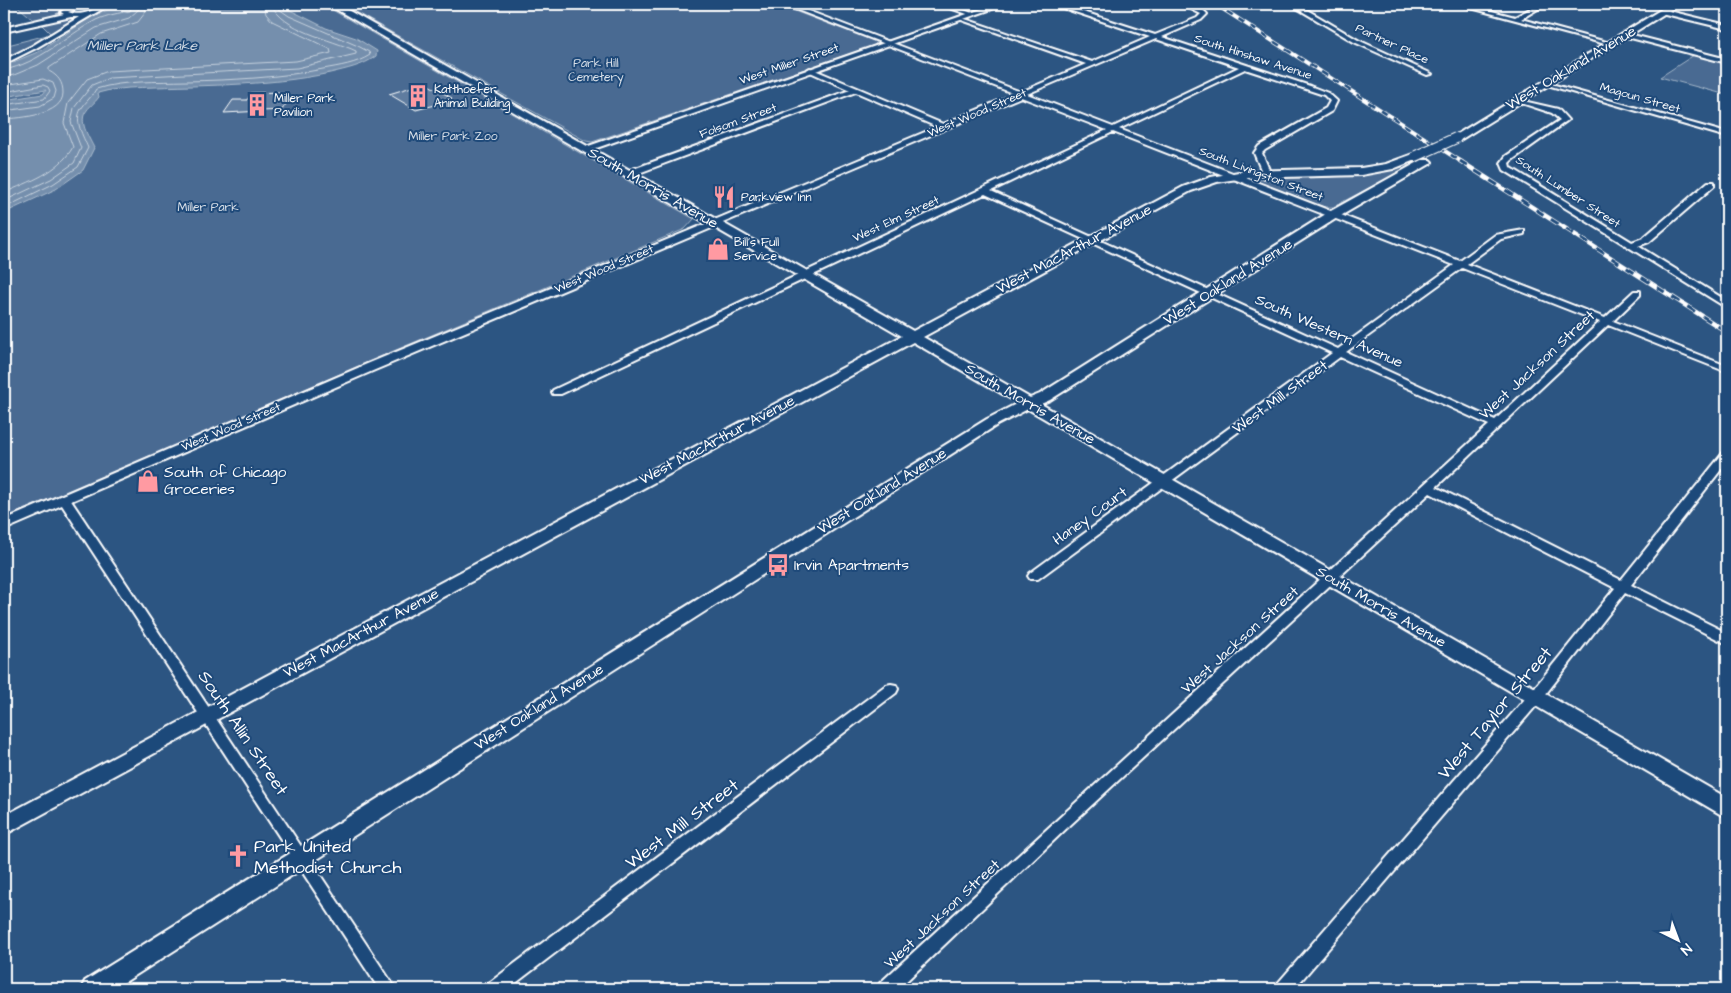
<svg xmlns="http://www.w3.org/2000/svg" width="1731" height="993" font-family="'Architects Daughter',sans-serif">
	<style>
		.green { fill: #486b92; stroke: #a4b5c8 }
		.water { fill: #748fad; stroke: #acbcce }
		.lines { fill: none; stroke-linecap: round; stroke-linejoin: round }
		.shore { stroke: #c7d2de; stroke-width: 1 }
		.building { fill: #5e7c9f; stroke: #fff }
		.minor-casing { stroke: #fff; stroke-width: 4 }
		.tertiary-casing { stroke: #fff; stroke-width: 4 }
		.secondary-casing { stroke: #fff; stroke-width: 4 }
		.minor { fill: #1f4a7a; fill-rule: evenodd }
		.tertiary { fill: #1f4a7a; fill-rule: evenodd }
		.secondary { fill: #1f4a7a; fill-rule: evenodd }
		.rail-far1-casing { stroke: #fff; stroke-width: 4 }
		.rail-casing { stroke: #fff; stroke-width: 4.5 }
		.rail-far1 { stroke: #1f4a7a; stroke-width: 2.5; stroke-dasharray: 7; stroke-linecap: butt }
		.rail { stroke: #1f4a7a; stroke-width: 3; stroke-dasharray: 9; stroke-linecap: butt }
		.secondary-bridge-casing { stroke: #fff; stroke-width: 12; stroke-linecap: butt }
		.secondary-bridge { stroke: #1f4a7a; stroke-width: 10 }
		.labels { text-anchor: middle; dominant-baseline: central; stroke-width: 4; stroke-linejoin: round; paint-order: stroke }
		.far-street-label { font-size: 12px; fill: #fff; stroke: #1f4a7a }
		.far-park-label { font-size: 12px; fill: #dae1e9; stroke: #1f4a7a }
		.far-poi-label { font-size: 12px; fill: #fff; stroke: #1f4a7a; text-anchor: start }
		.far-water-label { font-size: 14px; font-style: italic; fill: #d5dde6; stroke: #1f4a7a }
		.street-label { font-size: 15px; fill: #fff; stroke: #1f4a7a }
		.poi-label { font-size: 15px; fill: #fff; stroke: #1f4a7a; text-anchor: start }
		.near-street-label { font-size: 18px; fill: #fff; stroke: #1f4a7a }
		.near-poi-label { font-size: 18px; fill: #fff; stroke: #1f4a7a; text-anchor: start }
	</style>
	<rect width="100%" height="100%" fill="#2c5582"/>
	<filter id="ink" filterUnits="userSpaceOnUse"><feTurbulence type="fractalNoise" baseFrequency=".02" numOctaves="2"/><feDisplacementMap in="SourceGraphic" scale="10" xChannelSelector="R" yChannelSelector="G"/><feConvolveMatrix kernelMatrix="1 2 1 2 8 2 1 2 1" color-interpolation-filters="sRGB"/></filter>
	<g filter="url(#ink)">
		<!-- green -->
		<g class="green">
			<path d="M15,4H77L66,6L55,15L35,21Z"/>
			<path d="M119,4H322L694,219L685,229L384,355L4,518V64L9,61L4,56V46L51,34L40,23L64,18L90,16Z"/>
			<path d="M341,4H776L876,42L875,45L592,142L586,141Z"/>
			<path d="M1694,55L1727,63V95L1660,77Z"/>
			<path d="M1409,165L1410,166L1333,207H1324L1261,183L1256,179L1257,178C1307,176 1361,181 1409,165Z"/>
		</g>
		<!-- water -->
		<path class="water" d="M139,4H278L326,28L356,38L377,51L376,56C363,66 346,69 330,73C265,87 195,85 129,88L110,90L98,93L99,97C95,103 88,107 85,113C79,123 90,139 94,148L83,170L56,189L4,213V100L43,94L46,90L4,97V66L40,51L91,17L108,10Z"/>
		<g class="lines">
			<!-- shore -->
			<g class="shore">
				<path d="M4,70C40,63 64,37 96,20C107,15 119,13 130,11L133,4"/>
				<path d="M4,77L14,75L38,65L96,28L129,18L138,10L140,4"/>
				<path d="M4,85L43,79L53,83L56,91L54,98L40,106L4,111"/>
				<path d="M4,92L43,85L48,87L50,91L44,99L4,105"/>
				<path d="M4,119C21,118 63,115 63,93C63,82 58,76 49,71V68L101,34L138,22L145,13L147,4"/>
				<path d="M4,193C30,181 58,173 73,147L64,123L68,103L87,79L108,71L296,61L331,53L330,49L272,21L266,14L264,4"/>
				<path d="M4,201L51,179L74,163L81,148L71,122L74,108L92,85L109,78L297,68L356,54V51C331,39 283,31 271,4"/>
				<path d="M4,208L53,184L78,167L88,148C83,136 74,121 81,109C86,101 92,97 96,89C125,80 157,82 187,81C232,80 278,78 323,69C339,66 356,64 370,55L369,52L358,46L289,16L279,9L277,4"/>
			</g>
		</g>
		<!-- building -->
		<g class="building">
			<path d="M425,83L452,98L443,103L416,110L389,94Z"/>
			<path d="M279,92L275,98H290L282,110L224,113L233,100H247L251,93Z"/>
		</g>
		<g class="lines">
			<defs>
				<g id="minor">
					<path d="M78,4H88L68,12C79,16 89,13 98,7L94,4H102L104,8L36,48L4,64V60L32,46L79,17H71L4,32V28L64,14L61,12L62,11L70,6Z"/>
					<path d="M782,4H790L1021,92L1086,64L959,19V17L1092,62L1150,37L1051,4H1059L1155,35L1197,18L1201,14L1181,4C1191,3 1200,6 1207,14L1201,20L1162,37L1310,86L1328,93L1337,101L1332,111L1265,150L1262,153L1270,172L1266,174L1262,172L1254,153L1259,146L1326,108L1330,101L1324,95L1245,69L1119,129L1460,261L1495,235L1524,230V234L1501,239L1467,264L1605,318L1634,291H1640V295L1613,321L1727,366V372L1608,325L1436,487L1621,580L1723,453L1727,452V462L1631,585L1727,633V644L1625,593L1541,700L1294,989H1276L1278,983L1531,692L1615,588L1430,493L1068,827L898,989H878L880,983L1058,819L1489,425L1340,357L1038,579H1030L1028,576L1030,573L1332,353L985,194L561,394H553L552,392L553,390L1107,130L1021,97L718,225H712V221L937,127L856,92L631,176H625V172L850,90L808,71L807,70L810,68L943,124L1015,94ZM1156,39L1239,67L1113,127L1027,94ZM1113,132L1454,265L1338,349L991,191ZM1462,268L1600,322L1495,420L1346,352Z"/>
					<path d="M939,4H947L975,14L970,15Z"/>
					<path d="M1290,4H1297L1358,40L1432,74L1427,75L1354,42Z"/>
					<path d="M1456,4H1465L1515,17L1539,4H1546L1521,19L1614,44L1609,45Z"/>
					<path d="M1625,33L1727,59V63L1623,36L1622,35Z"/>
					<path d="M1544,82L1727,133V137L1544,84Z"/>
					<path d="M1515,99L1558,109L1568,120L1512,160L1509,163L1510,167L1632,242L1643,238L1708,182H1714V186L1649,242L1638,246L1727,301V308L1504,170L1501,163L1506,156L1560,120L1552,113L1515,101Z"/>
					<path d="M64,495L68,496L396,989H379L60,502L58,499Z"/>
					<path d="M891,684L896,685L898,689L896,693L508,989H487L489,983L886,685Z"/>
				</g>
				<g id="tertiary">
					<path d="M996,4H1006L588,151H582L580,149Z"/>
					<path d="M1661,9L1727,25V29L1661,13Z"/>
					<path d="M715,220L719,221V225L375,370L4,530V520L367,364Z"/>
				</g>
				<g id="secondary">
					<path d="M327,4H337L913,331L1183,187L1211,177L1244,171L1361,168L1386,164L1416,153L1420,154L1421,156L1420,158L1393,169L1361,175L1244,178L1217,182L1191,191L923,337L1030,398L1040,394L1329,212L1422,160H1430L1432,162L1430,164L1337,218L1050,400L1041,404L1727,798V817L1720,814L1028,409L997,425L114,989H81L85,981L987,419L1018,403L913,342L4,835V816L902,336Z"/>
					<path d="M1670,4H1680L1460,140L1456,141L1451,138Z"/>
				</g>
			</defs>
			<!-- minor casing -->
			<use href="#minor" class="minor-casing"/>
			<!-- tertiary casing -->
			<use href="#tertiary" class="tertiary-casing"/>
			<!-- secondary casing -->
			<use href="#secondary" class="secondary-casing"/>
			<!-- minor -->
			<use href="#minor" class="minor"/>
			<!-- tertiary -->
			<use href="#tertiary" class="tertiary"/>
			<!-- secondary -->
			<use href="#secondary" class="secondary"/>
			<defs>
				<path id="rail-far1" d="M1215,4L1462,162"/>
				<path id="rail" d="M1460,161L1727,332"/>
			</defs>
			<!-- rail-far1 casing -->
			<use href="#rail-far1" class="rail-far1-casing"/>
			<!-- rail casing -->
			<use href="#rail" class="rail-casing"/>
			<!-- rail-far1 -->
			<use href="#rail-far1" class="rail-far1"/>
			<!-- rail -->
			<use href="#rail" class="rail"/>
			<defs>
				<path id="secondary-bridge" d="M1416,156L1456,138"/>
			</defs>
			<!-- secondary-bridge casing -->
			<use href="#secondary-bridge" class="secondary-bridge-casing"/>
			<!-- secondary-bridge -->
			<use href="#secondary-bridge" class="secondary-bridge"/>
		</g>
	</g>
	<!-- icons -->
	<defs>
		<symbol id="building-bare" viewBox="-9 -9 18 18"><path d="M-4-6H4V6H1V3H-1V6H-4ZM-2.5-4.3h1.7v1.8h-1.7ZM.8-4.3h1.7v1.8H.8ZM-2.5-1h1.7V.8h-1.7ZM.8-1h1.7V.8H.8Z" fill="#ff9aa2" stroke="#1f4a7a" stroke-width="2.5" paint-order="stroke"/></symbol>
		<symbol id="restaurant-bare" viewBox="-9 -9 18 18"><path d="M-5-6h1v4h1v-4h1v4h1v-4h1v5L-1.5 .5V6h-2V.5L-5-1ZM5-6V6H3V1.5H1.5Q1.5-4 5-6Z" fill="#ff9aa2" stroke="#1f4a7a" stroke-width="2.5" paint-order="stroke"/></symbol>
		<symbol id="shop-bare" viewBox="-9 -9 18 18"><path d="M-5-2.5h2.3a2.7 3.5 0 0 1 5.4 0H5L5.5 6h-11ZM-1.5-2.5h3a1.5 2.3 0 0 0-3 0Z" fill="#ff9aa2" stroke="#1f4a7a" stroke-width="2.5" paint-order="stroke"/></symbol>
		<symbol id="bus-bare" viewBox="-9 -9 18 18"><path d="M-5-6H5V4H4V6H2V4H-2V6H-4V4H-5ZM-3.5-4V0h7V-4ZM-3.5 1.2v1.5H-2V1.2ZM2 1.2v1.5H3.5V1.2Z" fill="#ff9aa2" stroke="#1f4a7a" stroke-width="2.5" paint-order="stroke"/></symbol>
		<symbol id="church-bare" viewBox="-9 -9 18 18"><path d="M-1.2-6h2.4v3.5h3.3v2.4h-3.3V6h-2.4V-.1h-3.3v-2.4h3.3Z" fill="#ff9aa2" stroke="#1f4a7a" stroke-width="2.5" paint-order="stroke"/></symbol>
	</defs>
	<g fill-rule="evenodd">
		<use href="#building-bare" x="402" y="80" width="32" height="32"/>
		<use href="#building-bare" x="241" y="89" width="32" height="32"/>
		<use href="#restaurant-bare" x="708" y="181" width="32" height="32"/>
		<use href="#shop-bare" x="702" y="233" width="32" height="32"/>
		<use href="#shop-bare" x="132" y="465" width="32" height="32"/>
		<use href="#bus-bare" x="762" y="549" width="32" height="32"/>
		<use href="#church-bare" x="222" y="840" width="32" height="32"/>
	</g>
	<g class="labels">
		<!-- far-street labels -->
		<g class="far-street-label">
			<text transform="translate(1392 44) rotate(25)">Partner Place</text>
			<text transform="translate(1253 57) rotate(18)">South Hinshaw Avenue</text>
			<text transform="translate(789 64) rotate(-19)">West Miller Street</text>
			<text transform="translate(1640 98) rotate(16)">Magoun Street</text>
			<text transform="translate(977 113) rotate(-23)">West Wood Street</text>
			<text transform="translate(738 121) rotate(-20)">Folsom Street</text>
			<text transform="translate(1261 174) rotate(21)">South Livingston Street</text>
			<text transform="translate(1568 192) rotate(33)">South Lumber Street</text>
			<text transform="translate(896 219) rotate(-25)">West Elm Street</text>
			<text transform="translate(604 269) rotate(-23)">West Wood Street</text>
			<text transform="translate(231 427) rotate(-23)">West Wood Street</text>
		</g>
		<!-- far-park labels -->
		<g class="far-park-label">
			<text x="596" y="63">Park Hill<tspan x="596" dy="14">Cemetery</tspan></text>
			<text x="453" y="136">Miller Park Zoo</text>
			<text x="208" y="207">Miller Park</text>
		</g>
		<!-- far-poi labels -->
		<g class="far-poi-label">
			<text x="434" y="89">Katthoefer<tspan x="434" dy="14">Animal Building</tspan></text>
			<text x="274" y="98">Miller Park<tspan x="274" dy="14">Pavilion</tspan></text>
			<text x="741" y="197">Parkview Inn</text>
			<text x="734" y="242">Bill's Full<tspan x="734" dy="14">Service</tspan></text>
		</g>
		<!-- far-water labels -->
		<g class="far-water-label">
			<text x="142" y="46">Miller Park Lake</text>
		</g>
		<!-- street labels -->
		<g class="street-label">
			<text transform="translate(1571 68) rotate(-31)">West Oakland Avenue</text>
			<text transform="translate(653 188) rotate(30)">South Morris Avenue</text>
			<text transform="translate(1074 249) rotate(-28)">West MacArthur Avenue</text>
			<text transform="translate(1228 282) rotate(-32)">West Oakland Avenue</text>
			<text transform="translate(1329 331) rotate(24)">South Western Avenue</text>
			<text transform="translate(1537 365) rotate(-43)">West Jackson Street</text>
			<text transform="translate(1280 397) rotate(-36)">West Mill Street</text>
			<text transform="translate(1030 404) rotate(30)">South Morris Avenue</text>
			<text transform="translate(717 440) rotate(-28)">West MacArthur Avenue</text>
			<text transform="translate(882 491) rotate(-32)">West Oakland Avenue</text>
			<text transform="translate(1090 516) rotate(-36)">Haney Court</text>
			<text transform="translate(1381 607) rotate(30)">South Morris Avenue</text>
			<text transform="translate(361 633) rotate(-28)">West MacArthur Avenue</text>
			<text transform="translate(1240 640) rotate(-42)">West Jackson Street</text>
			<text transform="translate(539 707) rotate(-32)">West Oakland Avenue</text>
			<text transform="translate(942 914) rotate(-43)">West Jackson Street</text>
		</g>
		<!-- poi labels -->
		<g class="poi-label">
			<text x="164" y="472">South of Chicago<tspan x="164" dy="17">Groceries</tspan></text>
			<text x="794" y="565">Irvin Apartments</text>
		</g>
		<!-- near-street labels -->
		<g class="near-street-label">
			<text transform="translate(1495 713) rotate(-50)">West Taylor Street</text>
			<text transform="translate(243 733) rotate(56)">South Allin Street</text>
			<text transform="translate(682 824) rotate(-37)">West Mill Street</text>
		</g>
		<!-- near-poi labels -->
		<g class="near-poi-label">
			<text x="254" y="846">Park United<tspan x="254" dy="21">Methodist Church</tspan></text>
		</g>
	</g>
	<!-- margin -->
	<rect width="1731" height="993" fill="none" stroke="#1f4a7a" stroke-width="20"/>
	<rect x="10" y="10" width="1711" height="973" fill="none" stroke="#fff" stroke-width="2" filter="url(#ink)"/>
	<!-- north arrow -->
	<g transform="translate(1678 940) rotate(138)" stroke="#1f4a7a" stroke-width="4" paint-order="stroke">
	<path d="M0-4L9 19L0 12L-9 19Z" fill="#ffffff"/>
	<text y="-8" font-size="14" font-weight="bold" text-anchor="middle" fill="#ffffff">N</text>
	</g>
</svg>
